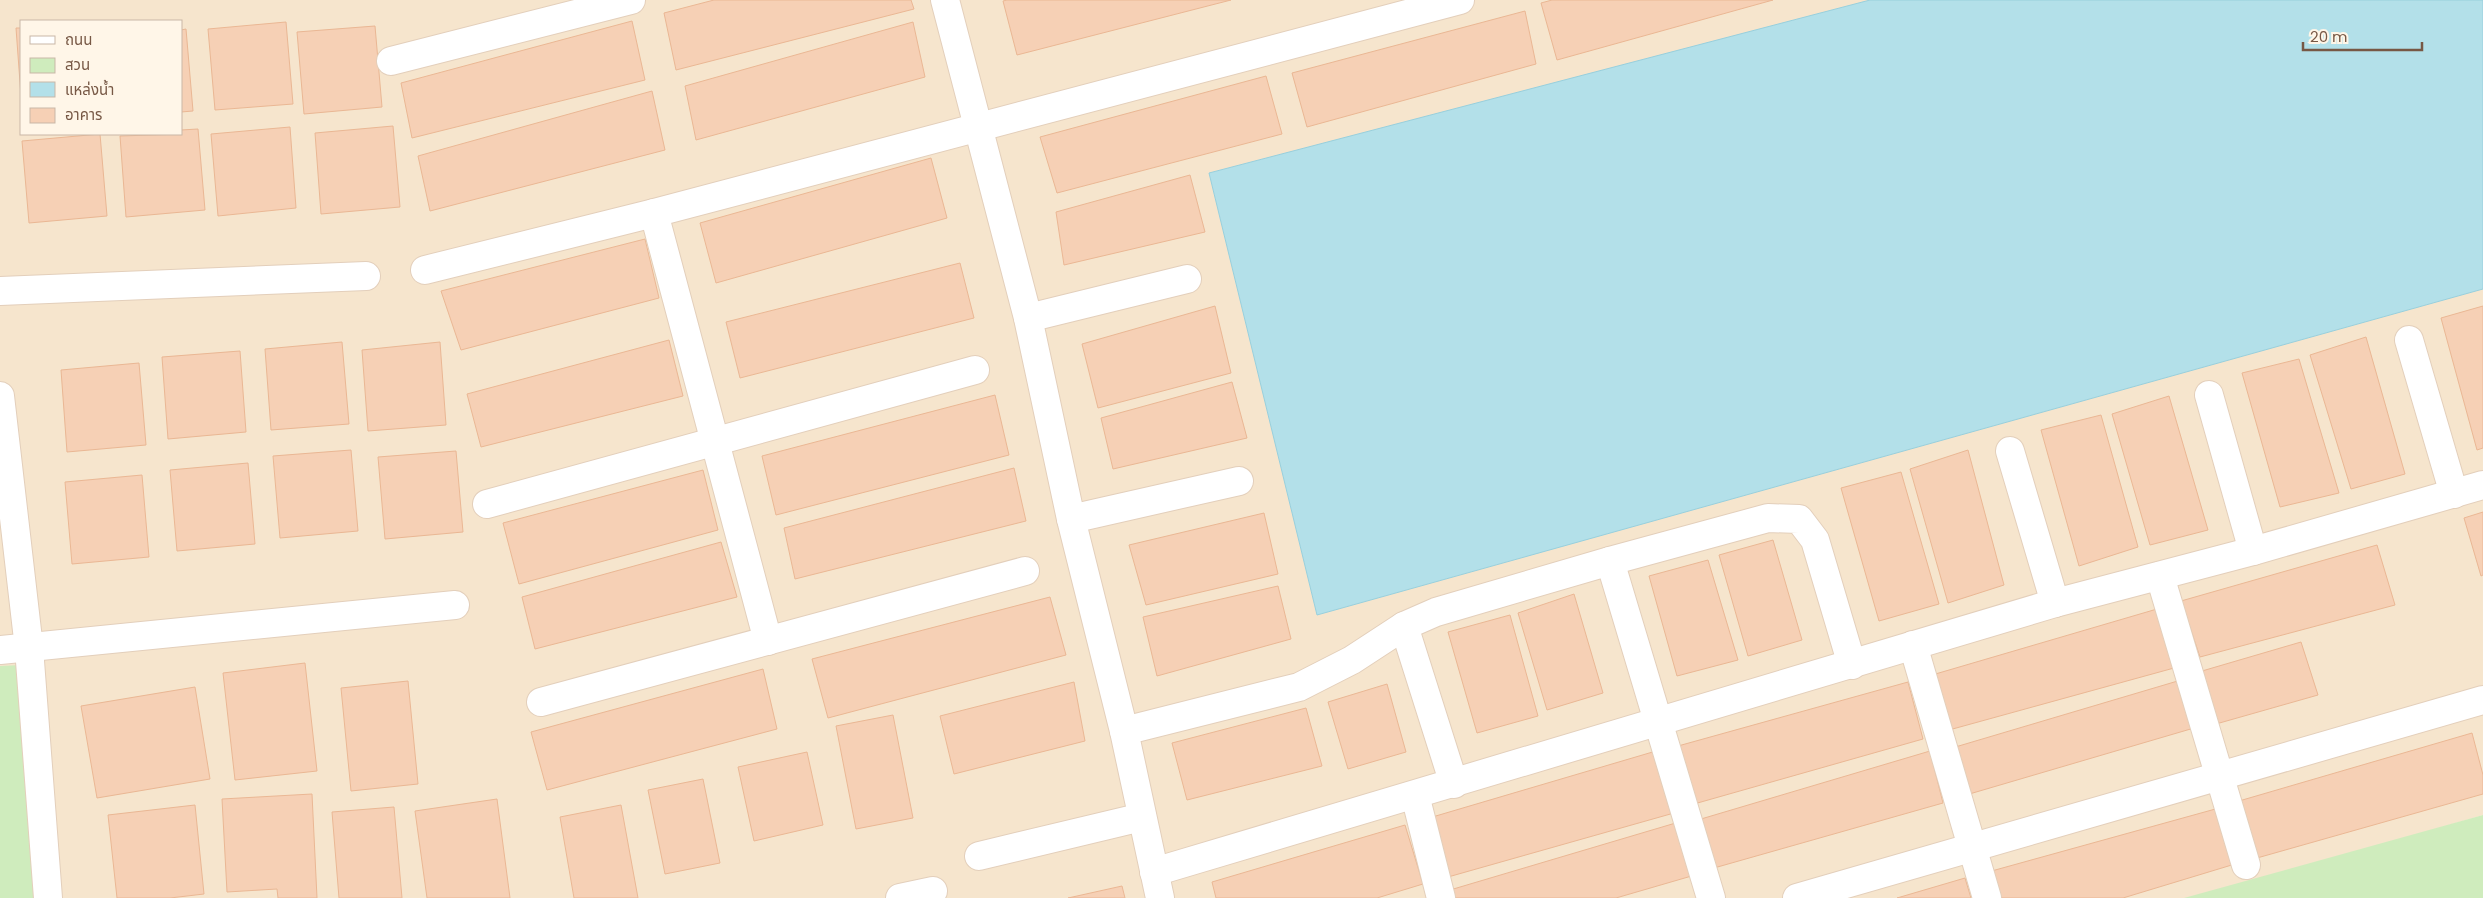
<svg xmlns="http://www.w3.org/2000/svg" width="2483" height="898" font-family="Poppins,'Noto Sans Thai',sans-serif">
	<style>
		.residential { fill: #f6e5cd; fill-rule: evenodd }
		.green { fill: #cfecbd }
		.water { fill: #b3e0e9; stroke: #98cfdc }
		.building { fill: #f6d0b5; stroke: #eab794 }
		.lines { fill: none; stroke-linecap: round; stroke-linejoin: round }
		.minor-casing { stroke: #e3cfbb; stroke-width: 30 }
		.minor { stroke: #fff; stroke-width: 28 }
	</style>
	<rect width="100%" height="100%" fill="#fef3df"/>
	<!-- residential -->
	<path class="residential" d="M0,0H1870L1209,173L1317,615L2483,289V815L2197,898H0ZM21,21H181V134H21Z"/>
	<!-- green -->
	<g class="green">
		<path d="M22,665L34,898H0V666Z"/>
		<path d="M2483,815V898H2184Z"/>
	</g>
	<!-- water -->
	<path class="water" d="M1870,0H2483V289L1317,615L1209,173Z"/>
	<!-- building -->
	<g class="building">
		<path d="M714,0H911L914,9L676,70L664,13Z"/>
		<path d="M1007,0H1231L1017,55L1003,1Z"/>
		<path d="M1552,0H1773L1557,60L1541,3Z"/>
		<path d="M1525,11L1536,64L1307,127L1292,73Z"/>
		<path d="M632,21L645,80L412,138L401,83Z"/>
		<path d="M286,22L293,104L215,110L208,29Z"/>
		<path d="M913,22L925,77L696,140L685,86Z"/>
		<path d="M375,26L382,107L304,114L297,32Z"/>
		<path d="M16,28H21V96Z"/>
		<path d="M186,29L193,111L181,112V30Z"/>
		<path d="M1266,76L1282,134L1057,193L1040,137Z"/>
		<path d="M652,91L665,150L430,211L418,156Z"/>
		<path d="M393,126L400,207L321,214L315,133Z"/>
		<path d="M290,127L296,208L218,216L211,134Z"/>
		<path d="M198,129L205,210L126,217L120,136L181,134V130Z"/>
		<path d="M100,134L107,216L29,223L22,141Z"/>
		<path d="M931,158L947,218L716,283L700,223Z"/>
		<path d="M1190,175L1205,232L1064,265L1056,212Z"/>
		<path d="M645,239L659,298L461,350L441,291Z"/>
		<path d="M960,263L974,318L740,378L726,322Z"/>
		<path d="M1215,306L1231,373L1098,408L1082,344Z"/>
		<path d="M2483,306V448L2477,450L2441,318Z"/>
		<path d="M2366,337L2405,474L2351,489L2310,355Z"/>
		<path d="M669,340L683,396L481,447L467,394Z"/>
		<path d="M342,342L349,424L271,430L265,349Z"/>
		<path d="M440,342L446,425L368,431L362,350Z"/>
		<path d="M240,351L246,432L168,439L162,357Z"/>
		<path d="M2299,359L2339,493L2280,507L2242,373Z"/>
		<path d="M139,363L146,445L67,452L61,370Z"/>
		<path d="M1232,382L1247,438L1113,469L1101,418Z"/>
		<path d="M995,395L1009,455L776,515L762,456Z"/>
		<path d="M2169,396L2208,530L2150,545L2112,414Z"/>
		<path d="M2101,415L2138,547L2079,566L2041,430Z"/>
		<path d="M351,450L358,531L280,538L273,456Z"/>
		<path d="M1968,450L2004,585L1948,603L1910,469Z"/>
		<path d="M456,451L463,532L385,539L378,457Z"/>
		<path d="M248,463L255,544L177,551L170,470Z"/>
		<path d="M1014,468L1026,521L795,579L784,528Z"/>
		<path d="M703,470L718,530L519,584L503,523Z"/>
		<path d="M1901,472L1939,604L1879,621L1841,488Z"/>
		<path d="M142,475L149,557L72,564L65,482Z"/>
		<path d="M2483,512V575L2481,576L2464,518Z"/>
		<path d="M1264,513L1278,574L1146,605L1129,545Z"/>
		<path d="M1773,540L1802,640L1748,656L1719,555Z"/>
		<path d="M721,542L737,597L535,649L522,597Z"/>
		<path d="M2377,545L2395,605L2200,657L2181,601Z"/>
		<path d="M1708,560L1738,660L1677,676L1649,576Z"/>
		<path d="M1278,586L1291,639L1157,676L1143,617Z"/>
		<path d="M1574,594L1603,693L1547,710L1518,613Z"/>
		<path d="M1050,597L1066,655L828,718L812,659Z"/>
		<path d="M2157,609L2174,668L1949,730L1932,675Z"/>
		<path d="M1510,615L1538,716L1477,733L1448,632Z"/>
		<path d="M2301,642L2318,695L2216,724L2202,671Z"/>
		<path d="M305,663L317,771L235,780L223,673Z"/>
		<path d="M763,669L777,729L547,790L531,732Z"/>
		<path d="M2181,680L2194,728L1966,795L1952,748Z"/>
		<path d="M408,681L418,784L351,791L341,688Z"/>
		<path d="M1074,682L1085,741L954,774L940,716Z"/>
		<path d="M1908,682L1923,739L1694,804L1678,746Z"/>
		<path d="M1387,684L1406,752L1348,769L1328,702Z"/>
		<path d="M195,687L210,779L97,798L81,706Z"/>
		<path d="M1306,708L1322,766L1187,800L1172,743Z"/>
		<path d="M893,715L913,818L856,829L836,726Z"/>
		<path d="M2472,733L2483,775V794L2257,858L2239,801Z"/>
		<path d="M1656,751L1674,813L1448,877L1429,818Z"/>
		<path d="M1930,751L1943,803L1714,868L1701,819Z"/>
		<path d="M807,752L823,825L754,841L738,767Z"/>
		<path d="M703,779L720,863L665,874L648,790Z"/>
		<path d="M312,794L317,898H278L277,889L227,892L222,799Z"/>
		<path d="M497,799L510,898H427L415,811Z"/>
		<path d="M195,805L204,894L170,898H117L108,815Z"/>
		<path d="M621,805L638,898H574L560,817Z"/>
		<path d="M394,807L402,898H339L332,812Z"/>
		<path d="M2219,808L2235,864L2123,898H1995L1988,872Z"/>
		<path d="M1679,822L1695,875L1616,898H1452L1450,890Z"/>
		<path d="M1405,825L1423,884L1377,898H1216L1212,882Z"/>
		<path d="M1965,878L1971,898H1897Z"/>
		<path d="M1122,886L1125,898H1068Z"/>
	</g>
	<g class="lines">
		<defs>
			<g id="minor">
				<path d="M945,0L1028,318L1071,519L1124,731L1160,898"/>
				<path d="M391,61L631,0"/>
				<path d="M654,213L768,641"/>
				<path d="M425,270L654,213L1460,0"/>
				<path d="M0,291L366,276"/>
				<path d="M1028,318L1187,279"/>
				<path d="M2409,340L2454,494"/>
				<path d="M2209,395L2253,551"/>
				<path d="M0,396L29,648L48,898"/>
				<path d="M2010,451L2055,603"/>
				<path d="M487,504L975,370"/>
				<path d="M1071,519L1239,481"/>
				<path d="M1610,561L1711,898"/>
				<path d="M2160,576L2246,865"/>
				<path d="M1404,626L1454,784"/>
				<path d="M1913,645L1987,898"/>
				<path d="M0,650L455,605"/>
				<path d="M541,702L1025,571"/>
				<path d="M1124,731L1299,687L1352,660L1404,626L1436,612L1610,561L1768,518L1799,519L1815,540L1852,665"/>
				<path d="M1415,795L1441,898"/>
				<path d="M979,856L1142,817"/>
				<path d="M1154,872L2055,603L2253,551L2483,485"/>
				<path d="M900,898L933,891"/>
				<path d="M1797,898L2483,700"/>
			</g>
		</defs>
		<!-- minor casing -->
		<use href="#minor" class="minor-casing"/>
		<!-- minor -->
		<use href="#minor" class="minor"/>
	</g>
	<!-- legend -->
	<rect x="20" y="20" width="162" height="115" fill="#fff6e8" stroke="#c9b7a7"/>
	<rect x="30" y="36" width="25" height="8" fill="#ffffff" stroke="#c9b7a7"/>
	<text x="65" y="45" font-size="15" fill="#775845">ถนน</text>
	<rect x="30" y="58" width="25" height="15" fill="#cfecbd" stroke="#c9b7a7"/>
	<text x="65" y="70" font-size="15" fill="#775845">สวน</text>
	<rect x="30" y="82" width="25" height="15" fill="#b3e0e9" stroke="#c9b7a7"/>
	<text x="65" y="95" font-size="15" fill="#775845">แหล่งน้ำ</text>
	<rect x="30" y="108" width="25" height="15" fill="#f6d0b5" stroke="#c9b7a7"/>
	<text x="65" y="120" font-size="15" fill="#775845">อาคาร</text>
	<!-- scale -->
	<path d="M2303 42v8h119v-8" fill="none" stroke="#775845" stroke-width="2.5"/>
	<text x="2310" y="42" font-size="15" fill="#775845" stroke="#fff6e8" stroke-width="4" paint-order="stroke">20 m</text>
</svg>
